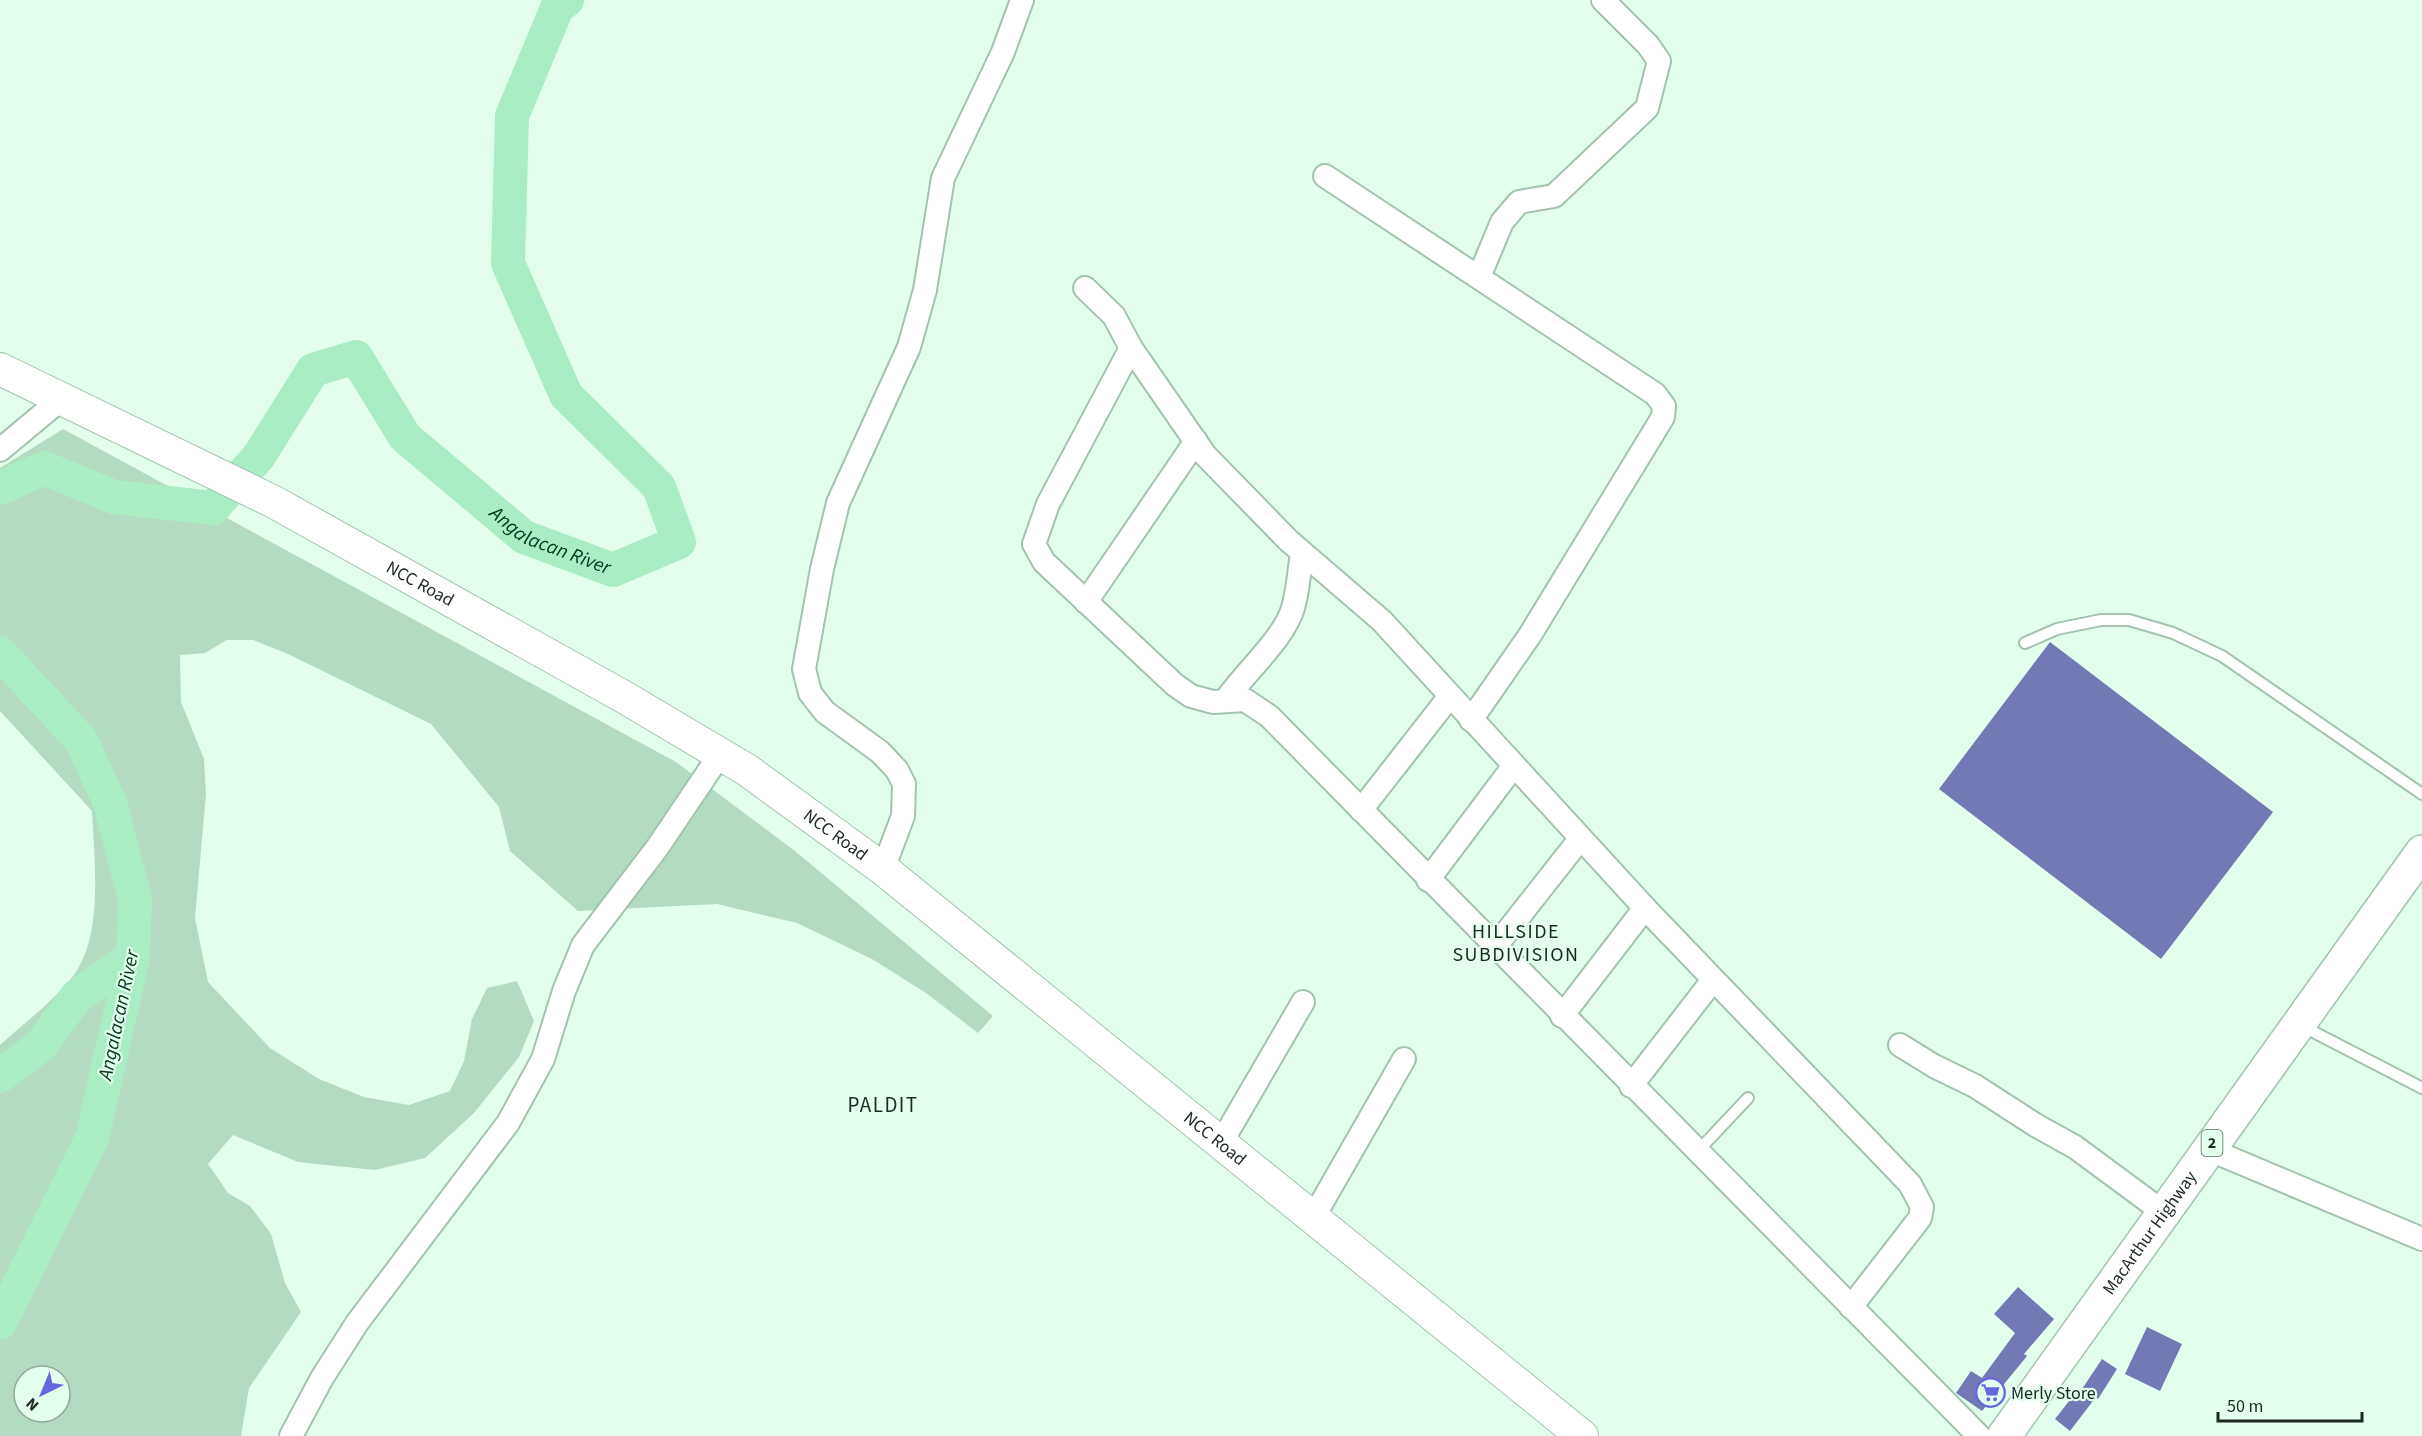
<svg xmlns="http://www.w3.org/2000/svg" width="2422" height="1436" font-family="'Source Sans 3',sans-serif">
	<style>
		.green { fill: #b2dbc1; fill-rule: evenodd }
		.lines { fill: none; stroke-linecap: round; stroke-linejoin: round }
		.river { stroke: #a8edc3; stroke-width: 34 }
		.building { fill: #7379b4 }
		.lane-casing { stroke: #a3c3ae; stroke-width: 14 }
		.street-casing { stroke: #a3c3ae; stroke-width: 26 }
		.secondary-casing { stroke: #a3c3ae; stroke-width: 34 }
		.highway-casing { stroke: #a3c3ae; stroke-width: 36 }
		.lane { stroke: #fff; stroke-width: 10 }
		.street { stroke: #fff; stroke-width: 22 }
		.secondary { stroke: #fff; stroke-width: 32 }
		.highway { stroke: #fff; stroke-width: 33 }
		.labels { text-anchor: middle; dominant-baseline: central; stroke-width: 4.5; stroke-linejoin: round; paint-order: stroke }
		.shield { fill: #e3feed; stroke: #58685e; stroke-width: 1.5 }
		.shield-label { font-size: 16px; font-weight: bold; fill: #1c2821 }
		.street-label { font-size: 18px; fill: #1c2821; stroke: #e3feed }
		.poi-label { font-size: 18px; fill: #1c2821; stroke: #e3feed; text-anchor: start }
		.water-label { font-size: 20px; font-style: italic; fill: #00371e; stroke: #e3feed }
		.neighbourhood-label { font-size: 20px; letter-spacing: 1.5px; fill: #1c2821; stroke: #e3feed }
		.quarter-label { font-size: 21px; letter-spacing: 1.5px; fill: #1c2821; stroke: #e3feed }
	</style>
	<rect width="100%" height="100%" fill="#e3feed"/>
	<!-- green -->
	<path class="green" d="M63,429L676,762L795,851L993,1016L978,1033L926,993L872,959L797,923L717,904L578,911L510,851L499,807L431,724L288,654L253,640H227L205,653L180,655L181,702L204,759L206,794L195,918L208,982L270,1048L319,1079L364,1097L409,1105L450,1091L464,1061L472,1019L487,988L517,981L534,1021L519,1057L474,1113L425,1158L375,1170L298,1162L233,1135L208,1164L228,1193L250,1206L271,1234L285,1283L301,1312L249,1388L241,1436H0V1045C23,1024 50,1004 70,980C105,939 94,861 92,811L0,711V468ZM24,1376H60V1412H24Z"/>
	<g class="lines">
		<!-- river -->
		<g class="river">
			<path id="s1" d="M0,488L44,468L114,497L213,508L259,456L313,370L356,357L405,437L524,537L613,570L679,542L659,487L566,395L508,263L512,116L557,8L567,0"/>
			<path d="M0,653L81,740L110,803L135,899L133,957L92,1138L0,1323"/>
			<path d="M0,1076L41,1045L77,996L133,957"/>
		</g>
	</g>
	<!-- building -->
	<g class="building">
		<path d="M2050,642L2273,812L2161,959L1939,789Z"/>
		<path d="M2018,1287L2054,1319L2024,1354L2027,1356L1982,1411L1956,1393L1971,1371L1982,1378L2015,1333L1994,1314Z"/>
		<path d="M2147,1327L2182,1344L2160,1391L2125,1374Z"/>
		<path d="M2102,1359L2117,1369L2098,1399L2096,1397L2070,1431L2055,1419L2073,1396L2076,1398Z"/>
	</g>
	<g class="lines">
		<defs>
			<g id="lane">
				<path d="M2025,643L2057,629L2101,620H2129L2173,633L2222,656L2422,794"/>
				<path d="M2302,1026L2422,1088"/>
				<path d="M1697,1152L1748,1098"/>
			</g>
			<g id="street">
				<path d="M1325,176L1655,394L1664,406L1663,417L1530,635L1471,720"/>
				<path d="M1479,277L1502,222L1519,202L1554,196L1647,108L1659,61L1648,45L1603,0"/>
				<path d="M1085,288L1114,316L1131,348L1205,455L1289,541L1382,621L1645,908L1910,1184L1922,1207L1920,1218L1851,1307"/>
				<path d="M1131,348L1048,504L1034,544L1044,562L1175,685L1191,696L1213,702L1245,700L1269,716L1979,1436"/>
				<path d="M0,450L60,400"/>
				<path d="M1086,602L1196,441"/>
				<path d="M1225,701C1244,673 1284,639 1293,608C1298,591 1299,572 1302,554"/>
				<path d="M1361,810L1450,696"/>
				<path d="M883,869L903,816L904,784L897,770L880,752L825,712L810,693L804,669L822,569L838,503L909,347L925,290L943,178L1003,52L1022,0"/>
				<path d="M1428,880L1513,767"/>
				<path d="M1495,947L1580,839"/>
				<path d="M1562,1016L1645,908"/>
				<path d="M1900,1045L1934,1066L1975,1086L2037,1126L2075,1147L2163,1212"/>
				<path d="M1631,1086L1713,980"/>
				<path d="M1221,1143L1303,1002"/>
				<path d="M2208,1149L2422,1239"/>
				<path d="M1313,1218L1404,1059"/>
				<path d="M291,1436L322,1378L357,1323L508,1123L543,1059L564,991L583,945L657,848L721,753"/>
			</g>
			<g id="secondary">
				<path id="s2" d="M0,369L274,502L624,697L747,770L883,869L1582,1436"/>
			</g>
			<g id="highway">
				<path id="s3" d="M2004,1436L2422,852"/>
			</g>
		</defs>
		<!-- lane casing -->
		<use href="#lane" class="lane-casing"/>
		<!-- street casing -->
		<use href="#street" class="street-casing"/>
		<!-- secondary casing -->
		<use href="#secondary" class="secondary-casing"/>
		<!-- highway casing -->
		<use href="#highway" class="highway-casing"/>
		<!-- lane -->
		<use href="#lane" class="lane"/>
		<!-- street -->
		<use href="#street" class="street"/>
		<!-- secondary -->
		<use href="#secondary" class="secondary"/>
		<!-- highway -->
		<use href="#highway" class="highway"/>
	</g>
	<!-- icons -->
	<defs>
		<symbol id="supermarket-ring" viewBox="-11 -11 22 22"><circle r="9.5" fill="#e3feed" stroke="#6666df" stroke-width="1.5"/><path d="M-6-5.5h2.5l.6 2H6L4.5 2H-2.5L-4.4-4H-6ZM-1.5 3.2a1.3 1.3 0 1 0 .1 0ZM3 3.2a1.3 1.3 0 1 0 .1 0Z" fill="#6666df"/></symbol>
	</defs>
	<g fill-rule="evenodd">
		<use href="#supermarket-ring" x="1974" y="1376" width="33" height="33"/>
	</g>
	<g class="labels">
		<!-- shield labels -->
		<rect class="shield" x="2201.5" y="1130" width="21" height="26" rx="4.5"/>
		<g class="shield-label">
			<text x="2212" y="1143">2</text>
		</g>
		<!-- street labels -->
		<g class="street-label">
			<text stroke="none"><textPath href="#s2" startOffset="472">NCC Road</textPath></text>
			<text stroke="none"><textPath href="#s2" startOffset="958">NCC Road</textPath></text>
			<text stroke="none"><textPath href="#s2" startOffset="1444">NCC Road</textPath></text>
			<text stroke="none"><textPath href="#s3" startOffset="250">MacArthur Highway</textPath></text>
		</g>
		<!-- poi labels -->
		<g class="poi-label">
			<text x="2011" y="1393">Merly Store</text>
		</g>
		<!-- water labels -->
		<g class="water-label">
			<text stroke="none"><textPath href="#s1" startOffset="714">Angalacan River</textPath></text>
			<text transform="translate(119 1015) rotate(-78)">Angalacan River</text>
		</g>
		<!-- neighbourhood labels -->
		<g class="neighbourhood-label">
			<text x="1516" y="932">HILLSIDE<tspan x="1516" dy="23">SUBDIVISION</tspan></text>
		</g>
		<!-- quarter labels -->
		<g class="quarter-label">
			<text x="883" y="1105">PALDIT</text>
		</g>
	</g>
	<!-- north arrow -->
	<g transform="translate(42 1394) rotate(223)"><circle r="28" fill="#e3feed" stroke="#93a89b" stroke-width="1.5"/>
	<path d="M0-4.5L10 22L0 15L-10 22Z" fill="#6666df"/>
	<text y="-9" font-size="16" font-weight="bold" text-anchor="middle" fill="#1c2821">N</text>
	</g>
	<!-- scale -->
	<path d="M2218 1412v9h144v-9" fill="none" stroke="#1c2821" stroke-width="3"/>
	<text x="2227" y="1412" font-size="18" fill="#1c2821" stroke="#e3feed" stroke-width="4.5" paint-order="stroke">50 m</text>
</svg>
